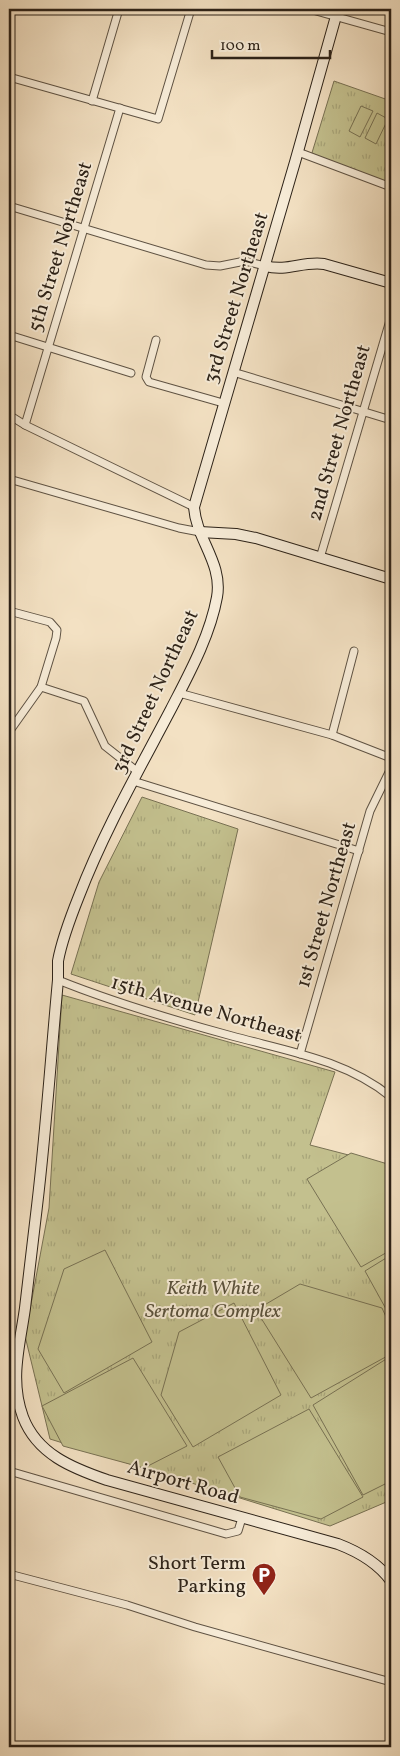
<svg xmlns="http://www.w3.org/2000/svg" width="400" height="1756" font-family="Vollkorn,serif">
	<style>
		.grass { fill: url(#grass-tufts); stroke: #787153 }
		.garden { fill: #c3c08e; stroke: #787153 }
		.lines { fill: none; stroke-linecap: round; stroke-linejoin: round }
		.street-casing { stroke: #5e5243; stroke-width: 9 }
		.secondary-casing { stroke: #2c2218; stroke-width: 12 }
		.street { stroke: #f7ecd8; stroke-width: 7 }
		.secondary { stroke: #f7ecd8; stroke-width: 10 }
		.labels { text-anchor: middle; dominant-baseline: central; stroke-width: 4; stroke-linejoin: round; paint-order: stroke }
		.street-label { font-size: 20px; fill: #2c2218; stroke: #f7ecd8 }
		.park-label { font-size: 20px; font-style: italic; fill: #59513b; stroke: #f7ecd8 }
		.poi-label { font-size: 20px; fill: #2c2218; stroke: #f7ecd8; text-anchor: end }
	</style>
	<defs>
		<pattern id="grass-tufts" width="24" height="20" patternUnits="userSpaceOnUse" patternTransform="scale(1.25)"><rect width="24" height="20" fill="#c3c08e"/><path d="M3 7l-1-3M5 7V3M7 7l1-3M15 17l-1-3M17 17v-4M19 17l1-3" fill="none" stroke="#a8a57a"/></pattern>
	</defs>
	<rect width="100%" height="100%" fill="#f3e1c3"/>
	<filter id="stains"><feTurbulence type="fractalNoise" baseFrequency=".004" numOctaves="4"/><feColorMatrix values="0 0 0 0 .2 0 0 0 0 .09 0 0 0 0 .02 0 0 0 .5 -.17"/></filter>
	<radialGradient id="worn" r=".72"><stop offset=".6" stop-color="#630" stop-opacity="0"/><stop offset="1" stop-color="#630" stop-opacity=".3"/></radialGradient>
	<!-- grass -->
	<g class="grass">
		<path d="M334,81L391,101V187L311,156Z"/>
		<path d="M142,797L238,829L195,1015L71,974L99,882Z"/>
		<path d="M62,995L335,1072L310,1145L391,1166V1500L330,1526L50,1439L25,1336L49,1208Z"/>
	</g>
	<!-- garden -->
	<g class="garden">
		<path d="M361,106L373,111L360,137L349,131Z"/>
		<path d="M377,113L388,119L376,144L365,138Z"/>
		<path d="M351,1153L391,1165V1250L361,1267L307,1179Z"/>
		<path d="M105,1250L152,1342L64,1393L38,1349L64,1269Z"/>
		<path d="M391,1255V1318L365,1271Z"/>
		<path d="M300,1284L382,1308L391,1328V1354L311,1398L256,1310Z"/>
		<path d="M234,1303L281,1395L193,1447L161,1395L179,1332Z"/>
		<path d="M391,1356V1481L363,1495L313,1405Z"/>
		<path d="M133,1358L187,1446L144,1468L63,1446L42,1406Z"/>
		<path d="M309,1409L363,1497L321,1519L240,1497L218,1457Z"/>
	</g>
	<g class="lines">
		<defs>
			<g id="street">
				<path d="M309,9L391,32"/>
				<path d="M9,77L158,119L191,9"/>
				<path d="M92,101L119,9"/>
				<path d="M298,152L391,187"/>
				<path d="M9,206L206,265L220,266L245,261L265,266"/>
				<path d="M9,335L131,373"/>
				<path d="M156,340L146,377L149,382L223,403"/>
				<path d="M233,372L391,420"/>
				<path d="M9,415L25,425L194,507"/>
				<path d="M25,425L120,108"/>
				<path d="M9,479L179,528L200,532"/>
				<path d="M320,558L391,317"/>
				<path d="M9,611L50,622L57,630L56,638L41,687L9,732"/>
				<path d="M41,687L84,701L105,746L138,772"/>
				<path d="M179,693L332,735L391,758"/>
				<path d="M332,735L354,651"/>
				<path d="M133,781L359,851"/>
				<path d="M58,980C115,1003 173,1020 232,1036C287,1051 346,1060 391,1097"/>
				<path d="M300,1054L370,811L391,768"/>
				<path d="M9,1471L226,1534L238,1531L242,1518"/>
				<path d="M9,1574L127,1605L195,1627L391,1682"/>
			</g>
			<g id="secondary">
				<path d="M338,9L295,162L194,507C196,539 223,563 217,597C210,636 189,674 171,709C139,770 104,831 79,896C71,916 62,939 58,961C58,967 58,974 58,980C51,1055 46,1131 37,1206C33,1240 29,1274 25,1308C20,1345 9,1380 23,1417C37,1454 72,1468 107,1480L338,1544C359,1552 378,1563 391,1581"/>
				<path d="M265,266C288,272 302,261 324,264L391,283"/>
				<path d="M200,532L236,534L256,538L391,579"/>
			</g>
		</defs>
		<!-- street casing -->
		<use href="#street" class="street-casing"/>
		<!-- secondary casing -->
		<use href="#secondary" class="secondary-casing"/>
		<!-- street -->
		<use href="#street" class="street"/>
		<!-- secondary -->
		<use href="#secondary" class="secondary"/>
	</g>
	<!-- icons -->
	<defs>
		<symbol id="parking-pin" viewBox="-11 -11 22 30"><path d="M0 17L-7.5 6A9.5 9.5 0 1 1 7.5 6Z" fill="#8f2418" stroke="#f7ecd8"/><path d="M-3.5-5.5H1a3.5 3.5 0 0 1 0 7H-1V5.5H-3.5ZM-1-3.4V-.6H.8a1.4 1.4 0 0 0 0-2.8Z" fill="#fff"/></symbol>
	</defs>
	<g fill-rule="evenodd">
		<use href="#parking-pin" x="250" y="1561" width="28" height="38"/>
	</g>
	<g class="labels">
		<!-- street labels -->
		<g class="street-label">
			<text transform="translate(61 247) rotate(-73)">5th Street Northeast</text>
			<text transform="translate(237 298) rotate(-73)">3rd Street Northeast</text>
			<text transform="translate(340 433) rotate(-74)">2nd Street Northeast</text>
			<text transform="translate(156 692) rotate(-65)">3rd Street Northeast</text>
			<text transform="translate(327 905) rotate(-74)">1st Street Northeast</text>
			<text transform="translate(206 1010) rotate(16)">15th Avenue Northeast</text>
			<text transform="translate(183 1483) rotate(16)">Airport Road</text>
		</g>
		<!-- park labels -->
		<g class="park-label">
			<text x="213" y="1289">Keith White<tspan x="213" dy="23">Sertoma Complex</tspan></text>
		</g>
		<!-- poi labels -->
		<g class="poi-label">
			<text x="246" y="1564">Short Term<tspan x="246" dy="23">Parking</tspan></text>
		</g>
	</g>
	<!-- margin -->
	<rect width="400" height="1756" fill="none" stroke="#f3e1c3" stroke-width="30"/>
	<rect x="10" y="10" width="380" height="1736" fill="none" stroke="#2c2218" stroke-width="2.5"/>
	<rect x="15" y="15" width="370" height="1726" fill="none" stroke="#2c2218"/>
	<!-- scale -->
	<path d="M212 50v8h118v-8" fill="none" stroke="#2c2218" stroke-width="2.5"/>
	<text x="220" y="50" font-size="15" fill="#2c2218" stroke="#f7ecd8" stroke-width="4" paint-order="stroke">100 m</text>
	<rect width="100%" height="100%" filter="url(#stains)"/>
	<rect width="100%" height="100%" fill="url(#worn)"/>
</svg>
